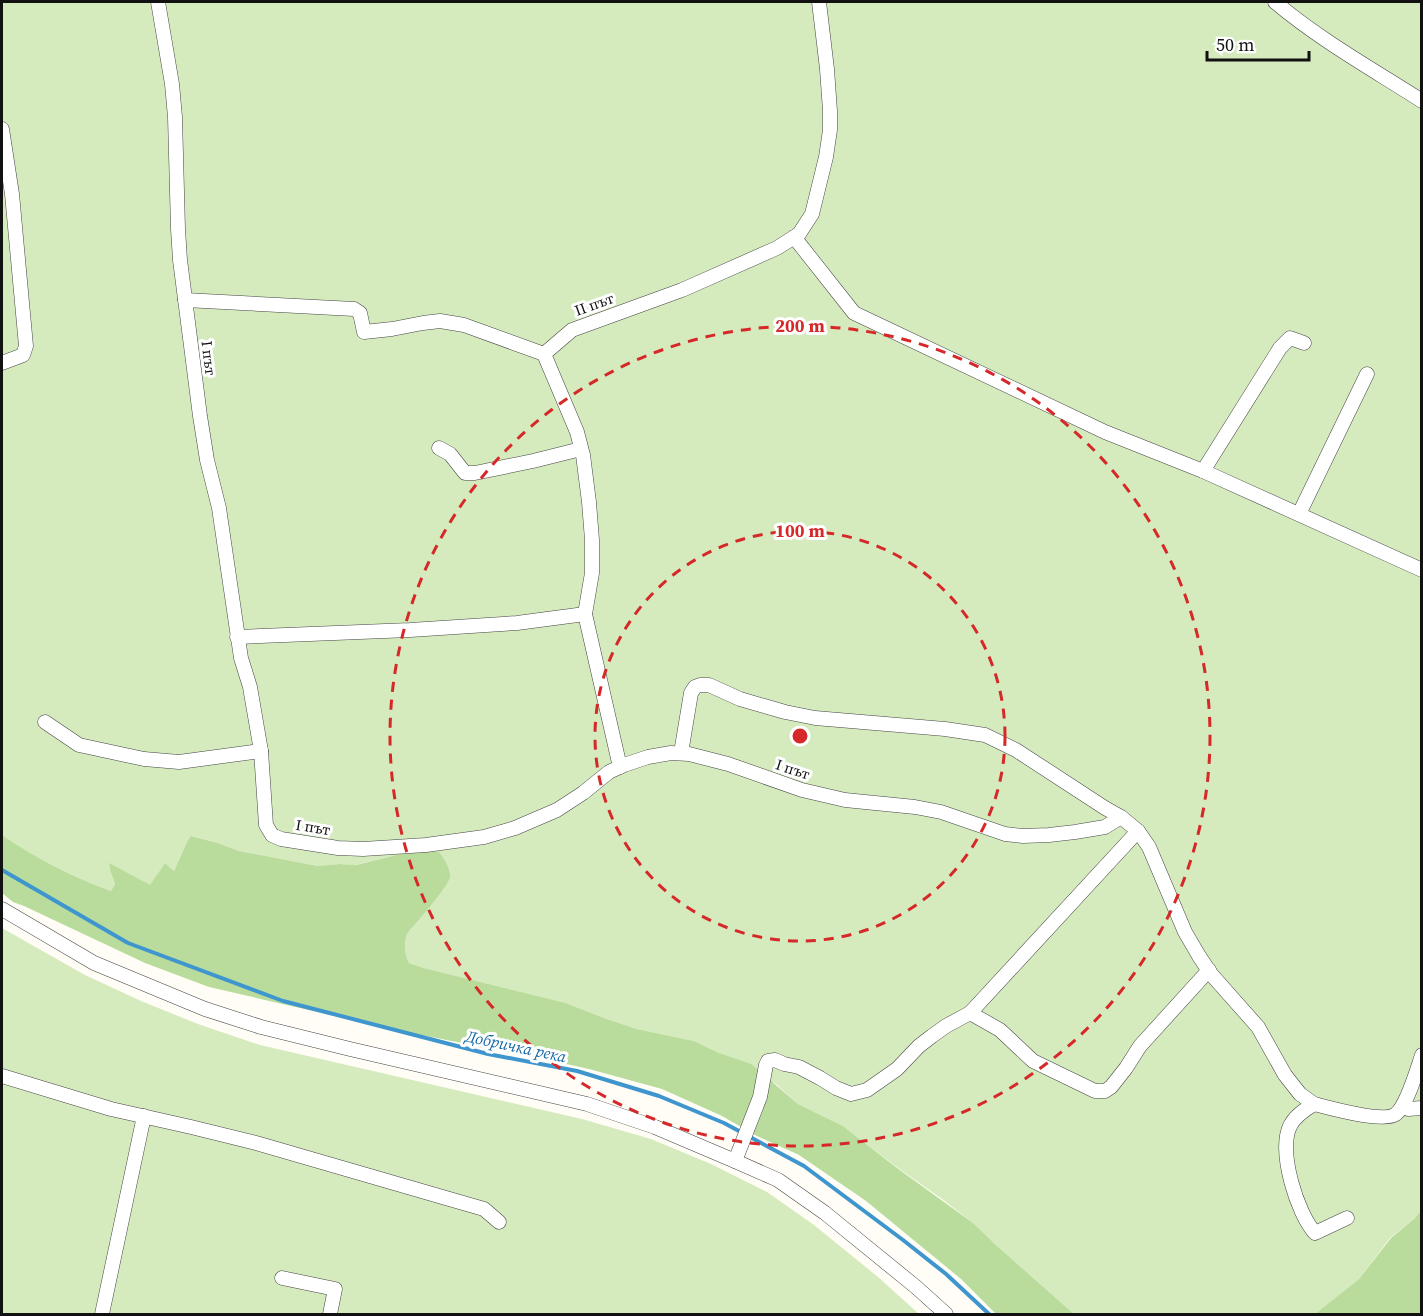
<svg xmlns="http://www.w3.org/2000/svg" width="1423" height="1316" font-family="'Source Serif 4',serif">
	<style>
		.green { fill: #d5ebbd }
		.forest { fill: #b9dc9c }
		.lines { fill: none; stroke-linecap: round; stroke-linejoin: round }
		.stream { stroke: #3f96cf; stroke-width: 4 }
		.minor-casing { stroke: #444; stroke-width: 15 }
		.minor { stroke: #fff; stroke-width: 14 }
		.ring { fill: none; stroke: #d62828; stroke-width: 3; stroke-dasharray: 10 8 }
		.labels { text-anchor: middle; dominant-baseline: central; stroke-width: 6; stroke-linejoin: round; paint-order: stroke }
		.street-label { font-size: 15px; fill: #111; stroke: #fff }
		.water-label { font-size: 16px; font-style: italic; fill: #1768a6; stroke: #fff }
		.centre { fill: #d62828; stroke: #fff; stroke-width: 3 }
		.ring-label { font-size: 18px; text-anchor: middle; font-weight: bold; fill: #d62828; stroke: #fff; stroke-width: 6; stroke-linejoin: round; paint-order: stroke }
	</style>
	<rect width="100%" height="100%" fill="#fffdf5"/>
	<!-- green -->
	<g class="green">
		<path d="M2,2H1421V1211L1415,1218L1390,1238L1359,1279L1315,1314H1074L997,1246L973,1223L942,1199L898,1168L843,1126L798,1104L776,1084L719,1053L694,1041L637,1029L604,1018L566,1003L424,968L409,963C404,953 404,945 407,934L444,889L450,879L404,853L355,865L339,864L318,866L239,851L218,843L192,836L187,842L174,871L165,863L150,886L111,873L115,884L111,891C72,877 36,858 2,835Z"/>
		<path d="M2,928L85,975L141,1001L198,1024L260,1045L582,1119L651,1139L711,1164L767,1192L814,1225L878,1277L919,1314H2Z"/>
	</g>
	<!-- forest -->
	<g class="forest">
		<path d="M2,835C36,858 72,877 111,891L115,884L111,873L109,863L150,885L165,863L174,871L187,842L191,836L218,843L239,851L318,866L339,864L356,865L404,853L425,850L439,852C444,859 451,869 450,878C448,887 415,924 407,934C404,945 404,953 409,963L424,968L566,1003L604,1018L637,1029L694,1041L719,1053L751,1064L798,1104L843,1126L897,1168L973,1223L997,1246L1074,1314H996L961,1279L866,1201L799,1155L757,1136L722,1116L662,1089L589,1069L548,1060L391,1029L209,987L145,963L24,906L13,902L2,893Z"/>
		<path d="M1421,1211V1314H1315L1359,1279L1391,1238L1415,1218Z"/>
	</g>
	<g class="lines">
		<!-- stream -->
		<path class="stream" d="M2,870L128,943L283,1001L488,1054L577,1071L659,1096L724,1123L804,1166L903,1240L946,1274L989,1314"/>
		<defs>
			<g id="minor">
				<path d="M158,2L172,84L175,117L178,229L180,260L200,416L207,460L219,508L241,658L250,687L261,751L266,825L272,835L281,839L338,848L363,849L426,845L484,837L515,828L557,810L583,793L609,772L624,765L648,757L671,753L689,754L728,764L802,790L845,800L915,807L941,812L1005,834L1023,836L1049,835L1075,832L1105,827L1121,817"/>
				<path d="M1275,2C1320,40 1372,69 1422,101"/>
				<path d="M2,129L12,194L26,346L23,355L2,363"/>
				<path d="M794,237L854,313L1105,432L1203,471L1422,570"/>
				<path d="M185,300L354,309L360,313L364,332L392,329L423,323L440,321L464,325L544,354"/>
				<path d="M439,448L450,454L465,473H475L533,461L581,449"/>
				<path d="M1203,471L1280,348L1290,338L1304,343"/>
				<path d="M1299,514L1367,374"/>
				<path d="M237,637L410,630L517,623L585,614"/>
				<path d="M45,722L79,745L144,759L179,762L261,751"/>
				<path d="M681,753L691,693L695,687L700,685H709L740,699L785,712L815,718L945,729L985,735L1016,750L1105,808L1121,817L1138,831L1149,847L1185,932L1199,956L1211,974L1258,1027L1285,1075L1300,1094L1314,1104C1304,1110 1295,1116 1290,1126C1278,1152 1297,1213 1315,1233L1347,1218"/>
				<path d="M620,767L585,614L592,573V540L589,502L583,455L577,432L544,354L572,330L682,290L777,248L799,234L812,214L826,157L830,130V111L827,69L819,2"/>
				<path d="M2,909L94,963L205,1009L261,1027L350,1049L587,1104L655,1127L735,1161L778,1180L825,1213L916,1287L946,1314"/>
				<path d="M970,1013L1138,831"/>
				<path d="M2,1076L111,1109L191,1127L256,1143L432,1194L484,1209L499,1222"/>
				<path d="M1314,1104C1329,1108 1384,1123 1396,1114C1407,1105 1417,1070 1422,1055"/>
				<path d="M1404,1104L1408,1109L1422,1108"/>
				<path d="M735,1161L760,1097L766,1065L768,1061L775,1060L784,1064L799,1067L820,1078L836,1088L851,1094L867,1090L897,1069L919,1046L932,1036L946,1026L970,1013L1000,1030L1033,1061L1095,1091H1105L1111,1087L1126,1068L1140,1046L1209,970"/>
				<path d="M282,1278L335,1289L330,1314"/>
				<path d="M102,1314L144,1116"/>
			</g>
		</defs>
		<!-- minor casing -->
		<use href="#minor" class="minor-casing"/>
		<!-- minor -->
		<use href="#minor" class="minor"/>
	</g>
	<!-- distance rings -->
	<g class="ring">
		<circle cx="800" cy="736" r="205"/>
		<circle cx="800" cy="736" r="410"/>
	</g>
	<g class="labels">
		<!-- street labels -->
		<g class="street-label">
			<text transform="translate(594 304) rotate(-20)">ІІ път</text>
			<text transform="translate(209 358) rotate(83)">І път</text>
			<text transform="translate(793 769) rotate(18)">І път</text>
			<text transform="translate(313 827) rotate(9)">І път</text>
		</g>
		<!-- water labels -->
		<g class="water-label">
			<text transform="translate(516 1046) rotate(12)">Добричка река</text>
		</g>
	</g>
	<circle cx="800" cy="736" r="9" class="centre"/>
	<g class="ring-label">
		<text x="800" y="332">200 m</text>
		<text x="800" y="537">100 m</text>
	</g>
	<!-- border -->
	<rect width="1423" height="1316" fill="none" stroke="#111111" stroke-width="6"/>
	<!-- scale -->
	<path d="M1207 51v9h102v-9" fill="none" stroke="#111111" stroke-width="3"/>
	<text x="1216" y="51" font-size="18" fill="#111111" stroke="#ffffff" stroke-width="4.5" paint-order="stroke">50 m</text>
</svg>
